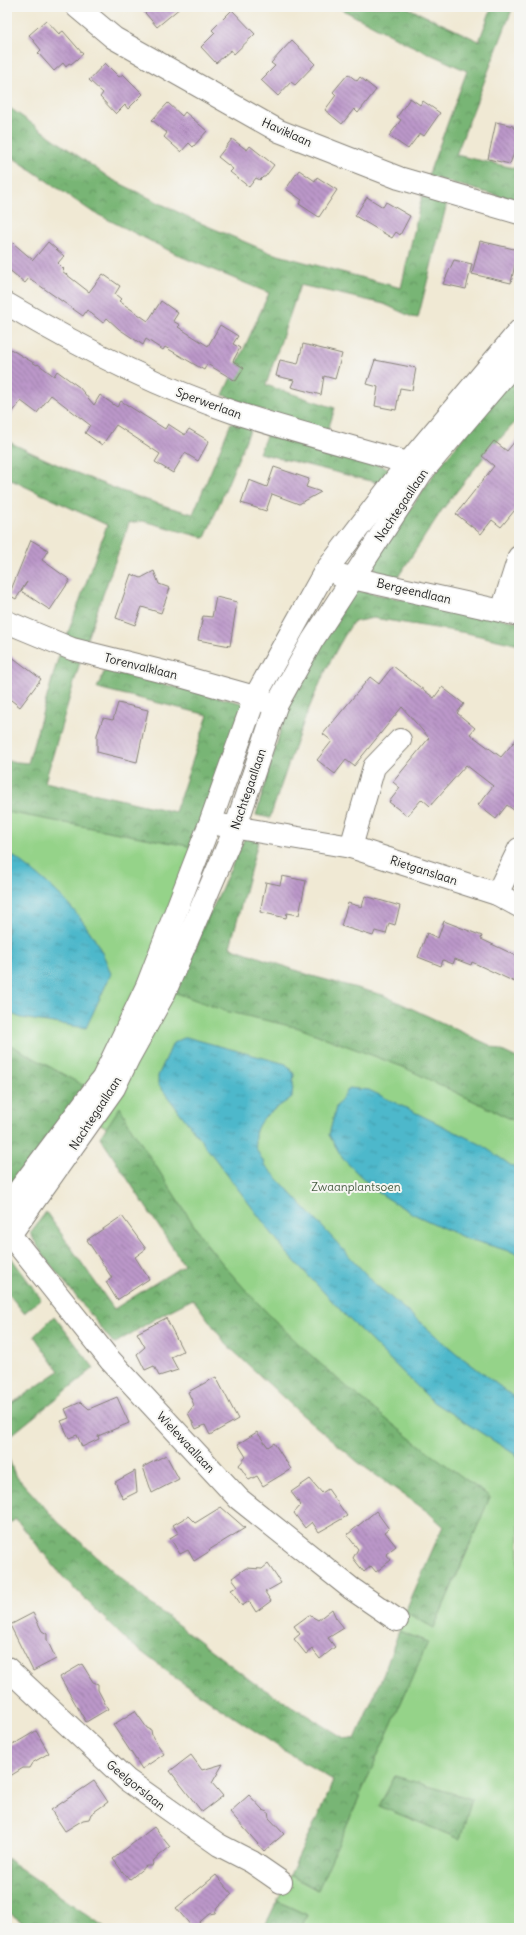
<svg xmlns="http://www.w3.org/2000/svg" width="526" height="1935" font-family="Delius,sans-serif">
	<style>
		.green { fill: #95d389; stroke: #587852; fill-rule: evenodd }
		.forest { fill: url(#forest-crowns); stroke: #4a6848 }
		.water { fill: url(#water-ripples); stroke: #356a74 }
		.building { fill: url(#building-back-hatch) }
		.lines { fill: none; stroke-linecap: round; stroke-linejoin: round }
		.minor-casing { stroke: #868278; stroke-width: 24 }
		.minor { stroke: #fff; stroke-width: 22 }
		.labels { text-anchor: middle; dominant-baseline: central; stroke-width: 4; stroke-linejoin: round; paint-order: stroke }
		.street-label { font-size: 12px; fill: #1c1c1c; stroke: #f6f6f2 }
		.park-label { font-size: 12px; fill: #465c42; stroke: #f6f6f2 }
	</style>
	<defs>
		<pattern id="forest-crowns" width="20" height="18" patternUnits="userSpaceOnUse"><rect width="20" height="18" fill="#78b575"/><path d="M2 6a3 3 0 1 1 6 0M12 15a3 3 0 1 1 6 0" fill="none" stroke="#62925f"/></pattern>
		<pattern id="water-ripples" width="26" height="14" patternUnits="userSpaceOnUse"><rect width="26" height="14" fill="#4eb8cb"/><path d="M2 4q2-2 4 0t4 0M15 11q2-2 4 0t4 0" fill="none" stroke="#4095a4"/></pattern>
		<pattern id="building-back-hatch" width="6" height="6" patternUnits="userSpaceOnUse"><rect width="6" height="6" fill="#bb97c9"/><path d="M-1 5l2 2M0 0l6 6M5-1l2 2" fill="none" stroke="#977aa2"/></pattern>
	</defs>
	<rect width="100%" height="100%" fill="#f6f6f2"/>
	<filter id="ink" filterUnits="userSpaceOnUse"><feTurbulence type="fractalNoise" baseFrequency=".025" numOctaves="2"/><feDisplacementMap in="SourceGraphic" scale="8" xChannelSelector="R" yChannelSelector="G"/><feConvolveMatrix kernelMatrix="1 2 1 2 8 2 1 2 1" color-interpolation-filters="sRGB"/></filter>
	<filter id="wash" filterUnits="userSpaceOnUse"><feTurbulence type="fractalNoise" baseFrequency=".012" numOctaves="4" result="noise"/><feDisplacementMap in="SourceGraphic" scale="16" xChannelSelector="R" yChannelSelector="G"/><feGaussianBlur stdDeviation="0.9" result="paint"/><feColorMatrix in="noise" values="0 0 0 0 0 0 0 0 0 0 0 0 0 0 0 0 0 1.4 0 .05"/><feComposite in="paint" operator="in"/></filter>
	<g filter="url(#wash)">
		<rect width="100%" height="100%" fill="#f0e9d4"/>
		<!-- green -->
		<path class="green" d="M7,790L193,847L189,858L221,951L519,1084V1928H301L307,1915L277,1901L290,1875L317,1890L427,1642L399,1631L405,1612L434,1627L471,1543L268,1341L117,1134L7,1067ZM380,1806L461,1836L460,1839Z"/>
		<!-- forest -->
		<g class="forest">
			<path d="M337,7H406L479,41L492,7H513L456,155L519,169V202L428,176L467,71L408,44Z"/>
			<path d="M7,106L111,179L198,222L271,253L401,288L422,196L447,203L418,318L412,317L384,304L300,285L266,385L335,408L328,430L291,421L223,395L269,293L182,257L91,211L18,161L7,154Z"/>
			<path d="M519,367V418L488,452L442,510L396,580L375,575V561L436,471Z"/>
			<path d="M231,423L251,428L205,538L143,521L129,523L85,644L66,638L107,525L7,478V441C67,470 129,497 193,514Z"/>
			<path d="M268,431L391,469L379,483L259,453Z"/>
			<path d="M360,591L519,622V645L467,633L373,618L353,622C314,682 293,751 270,818L256,815L285,715L307,667L349,593Z"/>
			<path d="M59,655L80,662L45,782L175,812L208,715L97,688L105,670L246,704L193,847L7,812V761L28,763Z"/>
			<path d="M246,835L259,838L230,947L312,976L383,995L519,1059V1123L403,1067L299,1028L225,1011L174,992Z"/>
			<path d="M7,1043L86,1087L7,1197Z"/>
			<path d="M120,1107L130,1126C147,1152 164,1179 181,1205C189,1217 197,1231 206,1243C285,1344 386,1422 490,1497L434,1628L405,1612L443,1526L428,1512L359,1463L300,1413L226,1344L193,1299L165,1313L114,1344L43,1255L30,1233L46,1212L114,1309L184,1265L100,1137Z"/>
			<path d="M10,1256L41,1299L24,1313L7,1292V1260Z"/>
			<path d="M54,1316L94,1368L9,1437L7,1441V1407L59,1371L34,1336Z"/>
			<path d="M7,1454L15,1475L59,1523L148,1602L254,1683L344,1738L355,1739L384,1673L399,1631L428,1642L318,1890L290,1875L328,1794L333,1780L288,1753L177,1679L126,1640L62,1576L16,1519L7,1525Z"/>
			<path d="M395,1776L472,1799L460,1839L379,1806Z"/>
			<path d="M7,1858L14,1864L106,1928H30L7,1911Z"/>
			<path d="M277,1901L307,1915L301,1928H264Z"/>
		</g>
		<!-- water -->
		<g class="water">
			<path d="M7,853C15,856 23,864 30,869C66,897 96,931 111,974L86,1028L21,1018L7,1012Z"/>
			<path d="M186,1037L286,1064L294,1074L292,1097C276,1110 252,1118 255,1144C256,1151 263,1160 266,1166L375,1284L456,1353L519,1401V1457L433,1402L347,1317L286,1252L158,1084V1076L173,1043Z"/>
			<path d="M349,1088L369,1090L480,1144L519,1171V1254L465,1238L411,1213L376,1191L343,1159L329,1135L336,1107Z"/>
		</g>
		<g id="blocks">
			<!-- building -->
			<g class="building">
				<path d="M140,7H181L157,27Z"/>
				<path d="M232,10L255,34L234,54L231,50L216,63L201,47L215,33L212,30Z"/>
				<path d="M46,20L59,34L63,31L83,54L71,64L69,63L66,67L63,63L54,71L38,53L41,50L29,35Z"/>
				<path d="M292,40L315,64L295,85L291,82L278,96L261,80L275,66L271,63Z"/>
				<path d="M105,63L119,77L123,74L143,94L128,109L125,105L116,114L100,97L103,93L89,80Z"/>
				<path d="M348,74L357,81L360,77L376,90L358,113L354,109L342,124L325,110L336,95L333,92Z"/>
				<path d="M410,98L420,105L423,101L440,113L424,136L420,133L408,149L389,136L401,120L397,117Z"/>
				<path d="M168,103L182,116L185,112L207,131L193,147L189,143L181,152L164,137L167,133L152,120Z"/>
				<path d="M496,122L513,126V128L519,129V139L510,164L488,159Z"/>
				<path d="M232,139L247,150L250,146L274,165L265,177H263L260,180L256,178L249,187L230,172L233,169L218,157Z"/>
				<path d="M299,170L315,181L317,177L337,190L319,217L299,204L302,200L286,189Z"/>
				<path d="M367,197L383,207L386,202L410,216L400,235L396,232L392,238L355,216Z"/>
				<path d="M7,238L33,260L48,242L64,256L58,263L64,269L62,271L89,292L103,274L120,286L115,294L121,299L119,301L148,321L161,301L178,313L173,321L180,325L178,327L208,346L220,325L238,336L233,344L240,348L233,361L244,368L236,381L207,364L204,370L165,347L163,350L146,339L143,345L119,329L107,318L103,323L87,310L83,316L29,278L25,283L7,268Z"/>
				<path d="M480,241L518,250L511,283L472,274Z"/>
				<path d="M454,260L472,264L466,289L443,284Z"/>
				<path d="M303,344L342,354L335,379L324,376L321,395L291,387L294,380L276,376L280,360L298,364Z"/>
				<path d="M7,347L37,365L38,364L54,376L57,371L79,387L94,405L100,395L117,407L121,401L165,429L168,424L185,435L189,429L209,441L198,461L185,453L173,473L155,462L160,454L116,425L102,445L85,433L90,425L51,395L37,413L21,401L7,420Z"/>
				<path d="M375,360L416,368L412,390L400,388L396,410L375,406L378,387L367,384Z"/>
				<path d="M519,436V505L501,527L492,520L481,534L456,514L494,466L482,456L494,441L507,451Z"/>
				<path d="M274,467L309,479L306,487L321,492L299,504L272,494L266,511L241,503L249,480L267,487Z"/>
				<path d="M31,540L48,550L42,560L70,580L50,610L21,591L27,582L16,599L9,595Z"/>
				<path d="M154,571L159,584L170,588L161,613L142,607L135,625L116,618L131,574L141,578Z"/>
				<path d="M216,597L237,602L230,646L198,640L203,616L212,617Z"/>
				<path d="M7,653L41,679L20,707L7,697Z"/>
				<path d="M393,666L434,698L442,687L464,704L457,713L475,728L470,734L501,757L519,736V814L507,805L496,819L478,805L493,786L466,765L430,806L422,799L407,816L389,802L400,788L393,782L429,738L402,707L354,766L346,760L335,774L317,760L332,741L323,734L370,677L379,684Z"/>
				<path d="M118,703L148,710L137,762L97,752V735L103,718L113,720Z"/>
				<path d="M282,876L306,881L299,915L287,913L286,918L260,912L266,882L280,885Z"/>
				<path d="M365,896L400,906L395,925L389,923L386,934L375,931L373,936L341,926L348,903L362,907Z"/>
				<path d="M444,921L482,936L481,939L519,957V984L472,962L471,965L455,959L453,964L443,960L441,966L418,957L427,933L438,938Z"/>
				<path d="M122,1216L146,1249L135,1257L149,1279L117,1300L106,1282L112,1278L87,1240Z"/>
				<path d="M166,1318L183,1351L171,1357L178,1370L159,1376L154,1366L145,1370L137,1354L145,1347L137,1333Z"/>
				<path d="M216,1377L238,1419L210,1435L205,1425L196,1429L188,1413L194,1405L188,1392Z"/>
				<path d="M117,1397L129,1423L98,1436L99,1439L82,1447L77,1435L69,1438L61,1421L69,1418L65,1409L81,1402L89,1409Z"/>
				<path d="M257,1432L268,1447L274,1443L291,1469L263,1486L257,1476L249,1480L239,1465L246,1457L238,1444Z"/>
				<path d="M166,1455L179,1479L152,1493L143,1467Z"/>
				<path d="M135,1471L137,1492L123,1499L115,1482Z"/>
				<path d="M310,1479L322,1493L328,1489L347,1516L319,1532L312,1522L305,1528L294,1513L301,1505L291,1492Z"/>
				<path d="M221,1507L245,1528L209,1550L210,1551L194,1561L188,1550L180,1554L170,1538L178,1533L173,1525L188,1516L195,1523Z"/>
				<path d="M376,1511L389,1529L385,1532L396,1546L386,1554L391,1560L376,1572L371,1566L364,1572L353,1558L358,1549L347,1535Z"/>
				<path d="M268,1564L281,1583L265,1592L271,1601L256,1612L249,1601L242,1606L231,1590L238,1586L232,1578L246,1568L262,1569Z"/>
				<path d="M332,1609L336,1618L344,1628L328,1638L335,1647L320,1659L312,1649L306,1654L294,1639L300,1634L294,1626L309,1615L318,1620Z"/>
				<path d="M33,1613L42,1631L47,1634V1640L56,1659L33,1671L10,1625Z"/>
				<path d="M82,1664L93,1682L98,1684V1690L108,1709L86,1722L60,1677Z"/>
				<path d="M135,1711L147,1728L151,1730L152,1736L164,1754L142,1769L113,1725Z"/>
				<path d="M36,1731L49,1753L32,1763L29,1768H23L7,1778V1748Z"/>
				<path d="M191,1755L202,1770L223,1764L212,1783L223,1796L202,1812L170,1771Z"/>
				<path d="M94,1781L108,1802L91,1814L89,1819L83,1820L65,1831L51,1810Z"/>
				<path d="M249,1795L263,1810L268,1812L269,1818L284,1834L264,1851L230,1812Z"/>
				<path d="M154,1827L170,1847L154,1860L152,1866H146L129,1880L113,1859Z"/>
				<path d="M216,1875L232,1894L217,1908L215,1913L209,1914L193,1928L176,1908Z"/>
			</g>
		</g>
	</g>
	<g filter="url(#ink)">
		<use href="#blocks" fill-opacity="0" stroke="#868278" stroke-width="1"/>
		<g class="lines">
			<defs>
				<g id="minor">
					<path d="M77,7L114,38L279,131L399,178L519,213"/>
					<path d="M7,304C78,346 154,386 233,412C291,431 350,446 408,463L419,470"/>
					<path d="M339,575L519,615"/>
					<path d="M502,611L519,557"/>
					<path d="M7,622L72,649L180,676L255,697L267,702"/>
					<path d="M221,825L351,847L497,894L519,906"/>
					<path d="M351,847L374,767L400,740"/>
					<path d="M497,894L519,849"/>
					<path d="M7,1206L103,1078L147,986L210,823L255,697L324,573L408,463L519,331"/>
					<path d="M7,1231L110,1360L239,1499L352,1589L397,1620"/>
					<path d="M7,1239L114,1088L128,1059L164,994L235,829L276,706L312,641L422,472L519,358"/>
					<path d="M7,1668L127,1780L219,1845L252,1862L281,1882"/>
				</g>
			</defs>
			<!-- minor casing -->
			<use href="#minor" class="minor-casing"/>
			<!-- minor -->
			<use href="#minor" class="minor"/>
		</g>
	</g>
	<g class="labels">
		<!-- street labels -->
		<g class="street-label">
			<text transform="translate(287 132) rotate(24)">Haviklaan</text>
			<text transform="translate(209 403) rotate(20)">Sperwerlaan</text>
			<text transform="translate(401 505) rotate(-56)">Nachtegaallaan</text>
			<text transform="translate(414 591) rotate(13)">Bergeendlaan</text>
			<text transform="translate(141 666) rotate(14)">Torenvalklaan</text>
			<text transform="translate(248 789) rotate(-71)">Nachtegaallaan</text>
			<text transform="translate(424 870) rotate(18)">Rietganslaan</text>
			<text transform="translate(95 1113) rotate(-57)">Nachtegaallaan</text>
			<text transform="translate(186 1442) rotate(47)">Wielewaallaan</text>
			<text transform="translate(136 1785) rotate(39)">Geelgorslaan</text>
		</g>
		<!-- park labels -->
		<g class="park-label">
			<text x="356" y="1186">Zwaanplantsoen</text>
		</g>
	</g>
	<!-- margin -->
	<rect width="526" height="1935" fill="none" stroke="#f6f6f2" stroke-width="24"/>
</svg>
